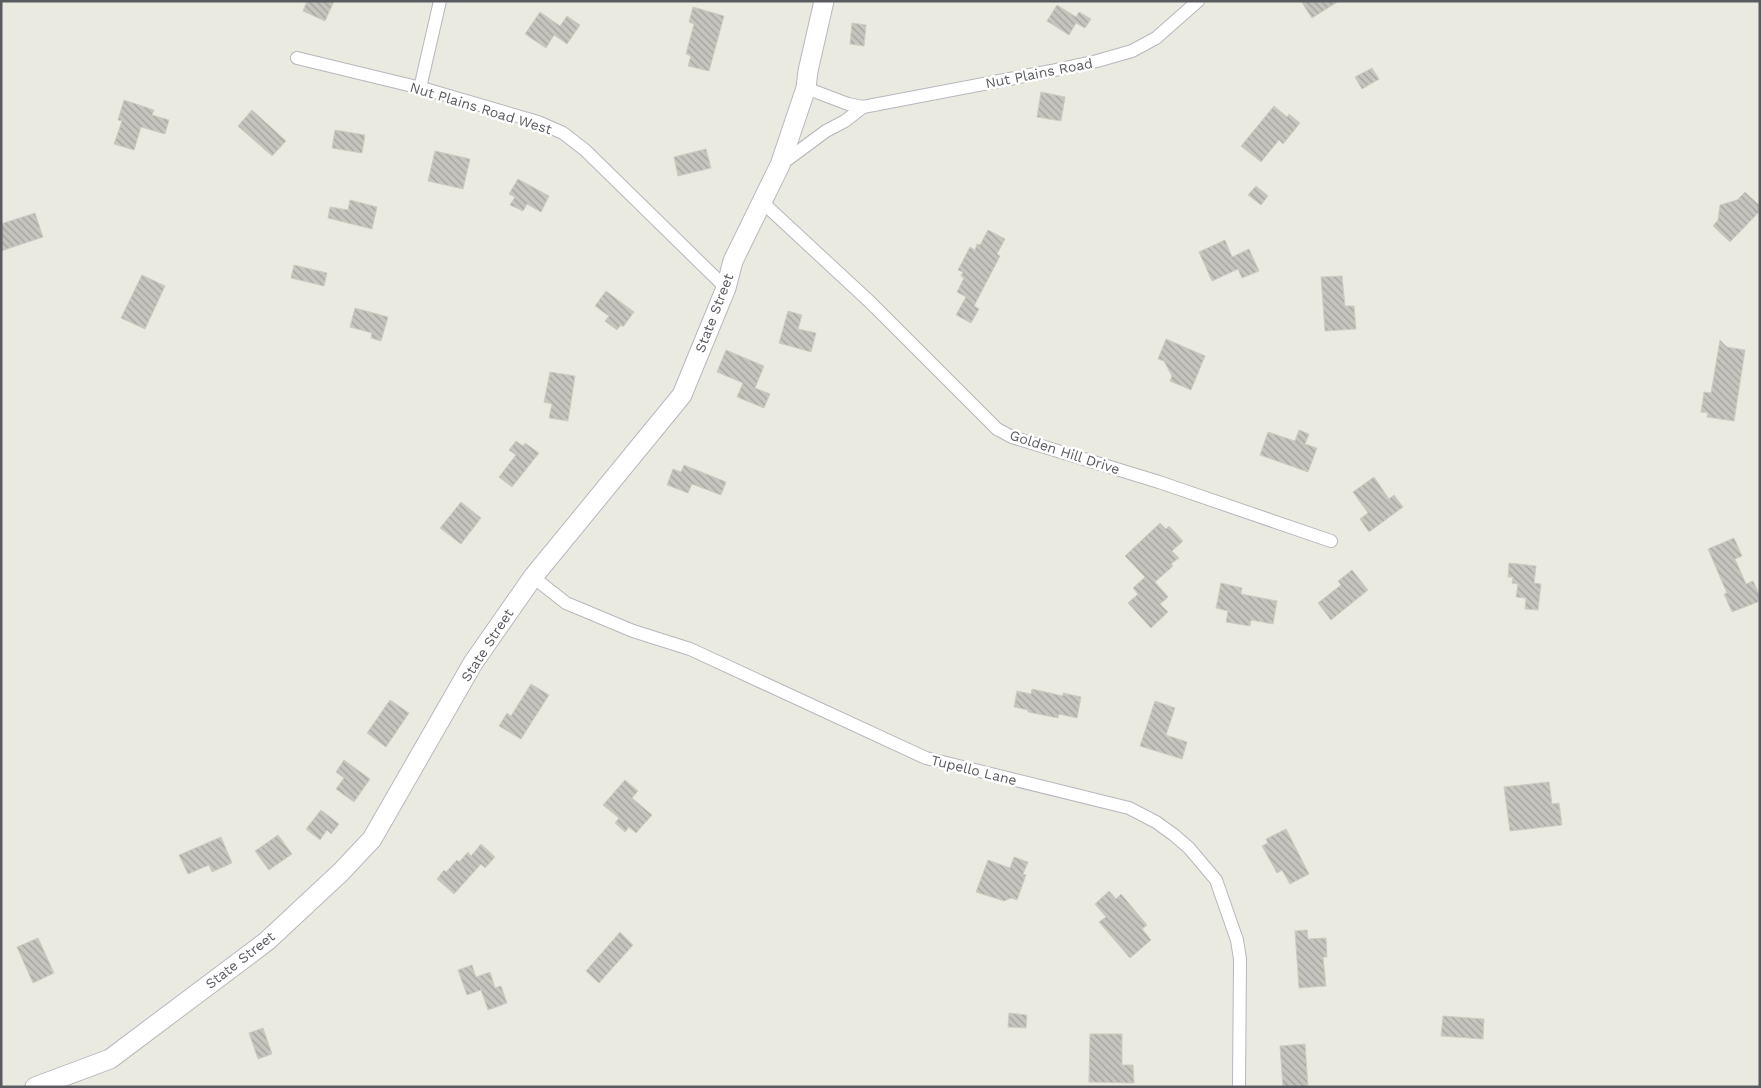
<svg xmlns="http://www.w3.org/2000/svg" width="1761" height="1088" font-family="'Work Sans',sans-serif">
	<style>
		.building { fill: url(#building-back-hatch); stroke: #cfccc0 }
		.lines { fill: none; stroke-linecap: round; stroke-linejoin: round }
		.street-casing { stroke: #b6b7bc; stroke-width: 14 }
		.secondary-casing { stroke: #b7b8be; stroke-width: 21 }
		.street { stroke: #fff; stroke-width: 12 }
		.secondary { stroke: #fff; stroke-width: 19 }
		.labels { text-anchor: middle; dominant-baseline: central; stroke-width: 5; stroke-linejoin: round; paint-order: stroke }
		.street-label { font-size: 14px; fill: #595b60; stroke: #fff }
	</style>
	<defs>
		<pattern id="building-back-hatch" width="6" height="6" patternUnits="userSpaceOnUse" patternTransform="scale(1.25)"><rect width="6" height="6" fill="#c6c4be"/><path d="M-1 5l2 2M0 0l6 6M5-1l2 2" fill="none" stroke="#a4a29e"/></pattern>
	</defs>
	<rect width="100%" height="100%" fill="#ebeae1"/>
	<!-- building -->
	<g class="building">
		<path d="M307,1H334L325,21L303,11Z"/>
		<path d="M1301,1H1339L1312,18Z"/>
		<path d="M1057,5L1076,17L1079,12L1091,19L1085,28L1076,23L1069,35L1047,21Z"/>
		<path d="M693,7L724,16L709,71L688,66L691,56L686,54L694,24L689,22Z"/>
		<path d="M540,12L560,26L567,16L580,25L567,44L554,35L546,48L525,34Z"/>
		<path d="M852,23L866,25L864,46L850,44Z"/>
		<path d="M1372,68L1379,79L1362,89L1355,77Z"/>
		<path d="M1041,92L1065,97L1061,121L1037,117Z"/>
		<path d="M124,100L154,110L152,115L169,120L165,134L141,127L134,150L114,144L122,121L118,120Z"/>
		<path d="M1274,106L1287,117L1289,114L1300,123L1283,144L1279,140L1261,162L1241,146Z"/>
		<path d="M252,110L286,141L272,156L238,126Z"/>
		<path d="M335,130L365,135L362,153L332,148Z"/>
		<path d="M706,149L711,168L678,176L674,157Z"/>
		<path d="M435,151L470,159L463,189L428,181Z"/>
		<path d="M518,179L549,196L541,212L527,204L523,211L510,205L515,197L509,194Z"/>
		<path d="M1256,186L1268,196L1261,205L1248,195Z"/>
		<path d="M1745,192L1760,206V211L1730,242L1713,226L1718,220L1720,205L1737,200Z"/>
		<path d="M350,200L377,207L372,229L328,218L330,207L348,210Z"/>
		<path d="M35,213L43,237L1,251V224Z"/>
		<path d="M988,230L1005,239L997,254L1000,256L974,306L979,309L971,323L956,315L966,297L957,292L964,278L961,276L963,272L958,270L970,247L975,250L977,244L980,245Z"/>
		<path d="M1225,240L1232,257L1249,249L1259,271L1242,278L1238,269L1212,281L1199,252Z"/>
		<path d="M294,265L327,273L324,286L291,278Z"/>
		<path d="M142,275L165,286L145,329L121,318Z"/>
		<path d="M1342,276L1345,306H1354L1356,329L1325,331L1321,277Z"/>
		<path d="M606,291L634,312L623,327L621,325L617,330L605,321L609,316L595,306Z"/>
		<path d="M355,308L388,317L381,341L371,338L372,333L350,327Z"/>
		<path d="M788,311L802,315L798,329L816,333L811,352L779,343Z"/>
		<path d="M1166,339L1205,356L1191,390L1170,381L1172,376L1164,361L1158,359Z"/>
		<path d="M1720,340L1727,347L1745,350L1734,421L1707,417L1708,413L1701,412L1704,392L1711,393Z"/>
		<path d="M726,350L764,366L755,388L770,394L764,408L737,397L743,383L717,372Z"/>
		<path d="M550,372L575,376L568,421L549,418L552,404L544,402Z"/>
		<path d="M1299,430L1309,434L1305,444L1317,448L1308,472L1260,455L1268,432L1295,441Z"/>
		<path d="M516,441L523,446L525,443L539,453L512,487L499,477L516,455L509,450Z"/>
		<path d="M684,465L726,482L721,495L692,484L688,493L667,485L673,469L681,472Z"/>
		<path d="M1374,477L1389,499L1394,495L1403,507L1369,532L1360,519L1368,513L1353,492Z"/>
		<path d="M461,502L481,518L461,544L440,528Z"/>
		<path d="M1160,523L1166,529L1169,526L1183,541L1172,551L1179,558L1171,564L1173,566L1155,582L1168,597L1160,604L1168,612L1151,628L1128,603L1138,594L1133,588L1145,577L1125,556Z"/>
		<path d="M1734,538L1742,556L1735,559L1746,584L1753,581L1760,596V601L1732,612L1724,594L1727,593L1708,549Z"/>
		<path d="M1509,563L1536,566L1534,583L1541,584L1538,610L1525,609L1526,598L1516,597L1518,584L1512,583L1513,577H1508Z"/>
		<path d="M1352,570L1368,590L1331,620L1318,603L1341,585L1338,581Z"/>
		<path d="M1221,583L1242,588L1241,594L1277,601L1273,624L1251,620L1250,626L1226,622L1228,611L1216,608Z"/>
		<path d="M531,684L549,695L521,739L499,726L507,713L511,716Z"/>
		<path d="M1032,689L1063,696V693L1081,697L1077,718L1059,714L1058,718L1028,712V710L1014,707L1017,691L1031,694Z"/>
		<path d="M390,700L409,713L386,747L367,733Z"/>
		<path d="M1155,701L1175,708L1166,735L1187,742L1182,759L1140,746Z"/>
		<path d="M344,760L370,779L354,802L336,789L344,778L336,772Z"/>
		<path d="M625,780L638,791L632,798L652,815L636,833L629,827L625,832L615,823L619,818L603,805Z"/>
		<path d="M1549,782L1552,804L1559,803L1562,825L1510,831L1504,787Z"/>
		<path d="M321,810L339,824L331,834L327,830L320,840L306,829Z"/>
		<path d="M1286,829L1309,874L1290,884L1282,870L1277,873L1262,846L1268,843L1266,839Z"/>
		<path d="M278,835L292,854L269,870L255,851Z"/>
		<path d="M221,837L232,863L212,872L209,865L188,874L179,855Z"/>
		<path d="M481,844L495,857L485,868L481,864L454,894L437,879L444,870L446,872L457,860L459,862L468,852L471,856Z"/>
		<path d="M1014,857L1028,862L1023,874L1026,875L1017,900L1011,898L1004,901L976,892L988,860L1010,868Z"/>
		<path d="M1109,891L1116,899L1121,894L1147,925L1142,929L1151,940L1130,958L1099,922L1106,917L1095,904Z"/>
		<path d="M1307,930L1308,939L1326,938L1327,957H1323L1326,986L1299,988L1295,931Z"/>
		<path d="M620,932L633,945L599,983L586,971Z"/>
		<path d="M38,938L54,973L33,983L17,947Z"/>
		<path d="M472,965L476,977L490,972L495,988L501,986L507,1003L488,1010L481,990L467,995L458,970Z"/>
		<path d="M1009,1013L1027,1015L1026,1028L1008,1027Z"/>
		<path d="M1443,1016L1484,1019L1483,1039L1441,1036Z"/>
		<path d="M263,1028L272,1054L258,1059L249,1033Z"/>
		<path d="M1090,1034H1122V1065H1133L1134,1083L1089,1082Z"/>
		<path d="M1305,1044L1308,1087H1283L1280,1046Z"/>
	</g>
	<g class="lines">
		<defs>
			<g id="street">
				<path d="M297,58L425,89L538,122L563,133L585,150L726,288"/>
				<path d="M420,88L440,1"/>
				<path d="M806,88L848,104L863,107L1051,71L1097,61L1132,51L1156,38L1198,1"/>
				<path d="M780,165L826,131L845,121L863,107"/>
				<path d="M761,201L870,302L997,429L1012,437L1159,482L1331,541"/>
				<path d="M533,577L566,603L633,631L690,649L926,758L1129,808L1156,822L1174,835L1189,848L1216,880L1237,940L1240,959L1239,1087"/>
			</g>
			<path id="secondary" d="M35,1087L110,1059L267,941L341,872L372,839L473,663L533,577L682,395L726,288L733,261L780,165L806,88L808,71L824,1"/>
		</defs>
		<!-- street casing -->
		<use href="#street" class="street-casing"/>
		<!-- secondary casing -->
		<use href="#secondary" class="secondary-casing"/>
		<!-- street -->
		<use href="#street" class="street"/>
		<!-- secondary -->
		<use href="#secondary" class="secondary"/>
	</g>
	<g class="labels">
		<!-- street labels -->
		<g class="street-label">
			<text transform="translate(1039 73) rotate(-11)">Nut Plains Road</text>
			<text transform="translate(481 108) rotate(17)">Nut Plains Road West</text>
			<text transform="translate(714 313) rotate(-69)">State Street</text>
			<text transform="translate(1065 452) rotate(18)">Golden Hill Drive</text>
			<text transform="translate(487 645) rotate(-57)">State Street</text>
			<text transform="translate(974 770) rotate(14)">Tupello Lane</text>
			<text transform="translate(240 960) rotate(-38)">State Street</text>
		</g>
	</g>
	<!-- border -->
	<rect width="1761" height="1088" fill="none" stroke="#595b60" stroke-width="5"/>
</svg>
